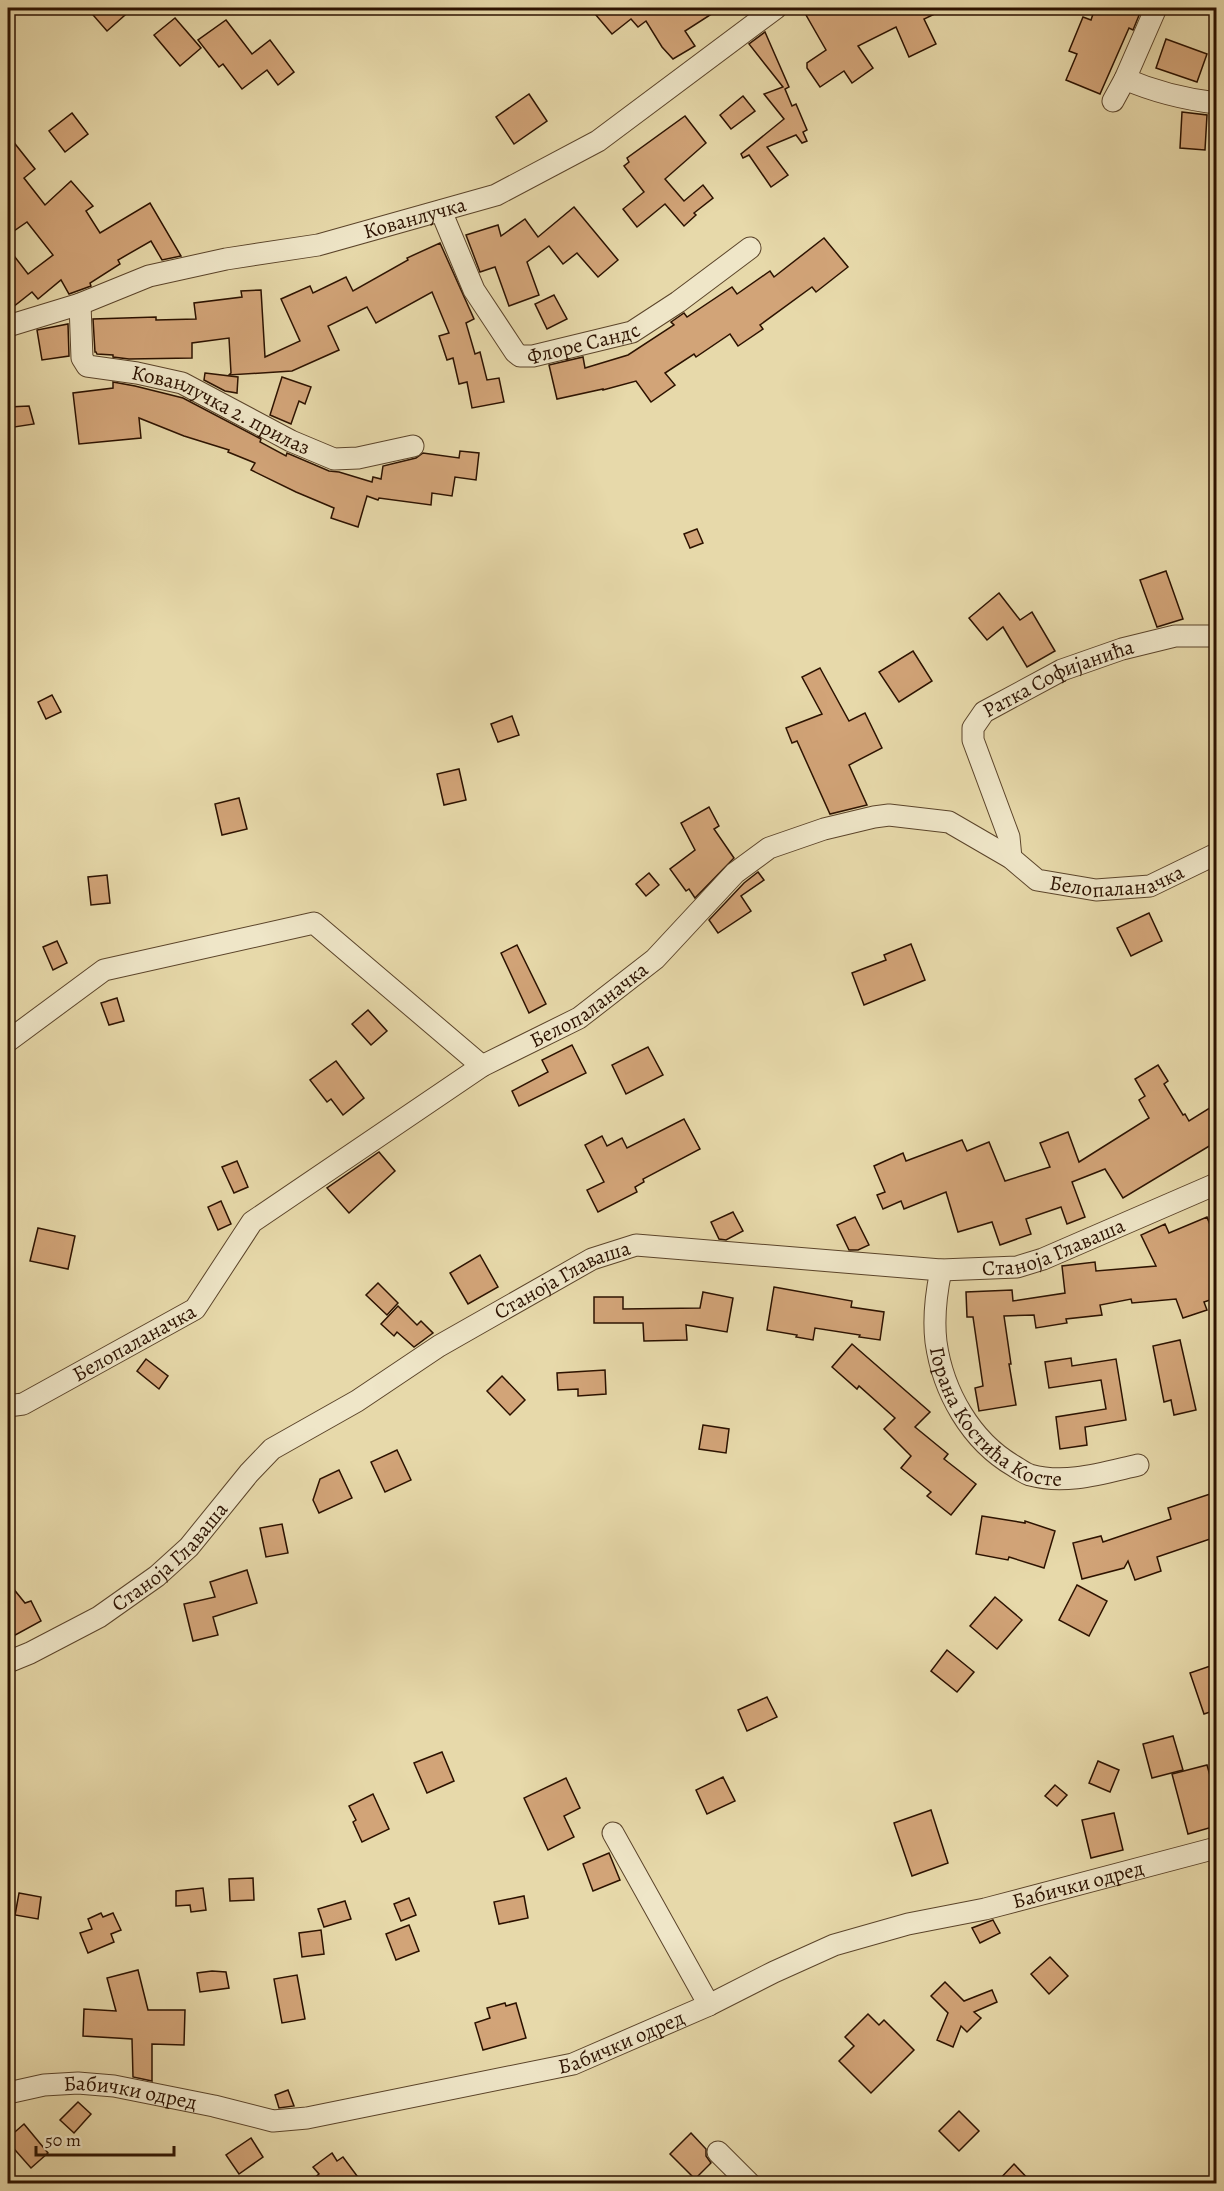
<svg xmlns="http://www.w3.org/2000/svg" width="1224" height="2191" font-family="Alegreya,serif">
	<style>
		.building { fill: #d2a478; stroke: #2c1200; stroke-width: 1.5 }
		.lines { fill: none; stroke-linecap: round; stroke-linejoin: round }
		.minor-casing { stroke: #5b442a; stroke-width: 23 }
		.minor { stroke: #efe6c8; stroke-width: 21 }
		.labels { text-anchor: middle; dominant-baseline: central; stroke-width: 6; stroke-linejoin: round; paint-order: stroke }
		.street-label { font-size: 21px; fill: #2c1200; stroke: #efe6c8 }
	</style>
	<rect width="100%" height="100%" fill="#e7d9aa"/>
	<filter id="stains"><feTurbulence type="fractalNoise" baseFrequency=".00333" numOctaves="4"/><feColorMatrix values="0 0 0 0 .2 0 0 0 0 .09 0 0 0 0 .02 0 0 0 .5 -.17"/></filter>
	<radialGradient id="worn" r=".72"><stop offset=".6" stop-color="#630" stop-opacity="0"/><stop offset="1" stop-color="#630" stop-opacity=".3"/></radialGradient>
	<!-- building -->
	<g class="building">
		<path d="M87,8H133L107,31Z"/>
		<path d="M590,8H721L685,31L695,46L673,59L662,47L646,21L638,27L631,19L612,34Z"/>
		<path d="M802,8H947L924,19L936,44L909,57L896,27L858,46L873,68L852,83L844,71L820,87L807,68V63L826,50Z"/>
		<path d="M1095,8H1142L1133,30L1129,28L1100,94L1066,80L1077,54L1069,51L1083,17L1091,20Z"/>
		<path d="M175,18L201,48L180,66L154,35Z"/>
		<path d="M226,20L252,54L270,40L294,72L278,85L267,70L242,89L223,64L219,67L198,40Z"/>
		<path d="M765,32L789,87L785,89L792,106L796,104L807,130L803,132L807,141L802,143L796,135L767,147L788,175L771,187L749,155L743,158L741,154L784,119L764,94L783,87L749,44Z"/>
		<path d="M1166,39L1207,54L1197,82L1156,68Z"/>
		<path d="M529,94L547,121L514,144L496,117Z"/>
		<path d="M743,96L755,111L731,129L720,115Z"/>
		<path d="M1182,112L1207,115L1205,150L1180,148Z"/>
		<path d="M72,113L88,134L65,152L49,131Z"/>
		<path d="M685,116L706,143L665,179L684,201L703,185L713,198L694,213L696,215L684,226L665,204L637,227L623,209L644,192L624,166L629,162L627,158Z"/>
		<path d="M8,135L35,169L24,178L45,205L71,181L93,206L86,211L100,233L150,203L181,256L162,260L151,241L118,260L120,264L90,283L91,286L69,294L61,280L38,299L32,292L8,311V248L28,274L53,255L27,222L8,235Z"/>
		<path d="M574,207L618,260L598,277L577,253L563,264L549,246L527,262L539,295L509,306L495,267L480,272L466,235L498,225L501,236L525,219L538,237Z"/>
		<path d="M824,238L848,267L816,292L812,287L760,325L763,329L738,346L730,334L696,357L694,354L665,373L675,385L651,402L636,381L603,390V389L557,399L549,365L583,357L585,368L628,355L674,325L671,322L684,313L687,317L732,287L737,294L770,271L774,277Z"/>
		<path d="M440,243L474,319L466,323L475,354L480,352L487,380L499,378L504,402L472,408L467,382L459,384L453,358L447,360L439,336L449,333L432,292L376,323L367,307L328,326L339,350L292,371L229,375L231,373L229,338L192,343V358L129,359L113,357V355L97,354L96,352H95L93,319L156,317V320L196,319L194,303L242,297L241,291L261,290L265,357L300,341L281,299L310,286L313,293L346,277L353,291L408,260L407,258Z"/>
		<path d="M554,295L567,319L547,329L535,304Z"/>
		<path d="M68,324L69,356L42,360L37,330Z"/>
		<path d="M205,373L238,377L237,393L225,391L204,380Z"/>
		<path d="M282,377L311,387L305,404L299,401L291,424L270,415Z"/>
		<path d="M113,382L135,386L183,398L261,439L260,442L286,456L287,453L329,471L339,472L372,482L373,477L381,479L383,466L416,458L423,453L459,458L460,451L479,453L476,480L455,477L452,496L432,493L431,505L379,498L378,500L367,496L358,527L331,518L334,508L296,492L251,470L255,463L228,452L229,450L184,436L139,418L141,438L79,444L73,393L113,388Z"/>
		<path d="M29,406L34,424L8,428V407Z"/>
		<path d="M697,529L703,543L690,548L684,534Z"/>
		<path d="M1166,571L1183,619L1157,627L1140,580Z"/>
		<path d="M999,593L1020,620L1032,612L1055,651L1027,667L1003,627L987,640L969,618Z"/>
		<path d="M913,651L932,681L899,702L879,672Z"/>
		<path d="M820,668L849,721L865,713L882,748L849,765L867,805L830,814L797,741L792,743L786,728L822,714L802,677Z"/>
		<path d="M52,695L61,712L46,719L38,702Z"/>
		<path d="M512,716L519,735L498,742L491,724Z"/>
		<path d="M459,769L466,800L444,805L437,774Z"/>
		<path d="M239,798L247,829L222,835L215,804Z"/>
		<path d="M709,807L719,826L714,829L734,858L695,898L689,889L686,891L670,869L695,850L681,823Z"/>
		<path d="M758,872L764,880L741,896L751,911L718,933L709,920L744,883Z"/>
		<path d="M649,873L659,885L646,896L636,884Z"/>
		<path d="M107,875L110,903L91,905L88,877Z"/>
		<path d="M1149,913L1162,941L1131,956L1117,928Z"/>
		<path d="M57,941L67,963L53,970L43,947Z"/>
		<path d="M911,944L925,980L864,1005L852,973L886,960L884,955Z"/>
		<path d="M517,945L546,1004L529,1013L501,953Z"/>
		<path d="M117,998L124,1021L109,1025L101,1003Z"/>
		<path d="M368,1010L387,1031L371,1045L352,1024Z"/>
		<path d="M572,1045L586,1073L519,1106L512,1091L548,1072L542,1060Z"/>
		<path d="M648,1047L663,1075L626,1094L612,1065Z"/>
		<path d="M336,1061L364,1098L343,1115L331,1099L327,1102L310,1080Z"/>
		<path d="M1158,1065L1168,1081L1164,1084L1183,1115L1185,1114L1189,1121L1216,1104V1142L1123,1198L1105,1169L1072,1182L1085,1217L1067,1224L1061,1207L1026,1219L1031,1234L1000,1245L992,1222L958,1232L946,1192L904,1209L901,1201L883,1209L877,1195L885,1192L874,1166L903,1153L906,1161L962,1140L967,1151L989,1142L1005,1181L1050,1167L1040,1143L1068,1132L1079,1162L1149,1118L1139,1100L1145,1096L1135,1079Z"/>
		<path d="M684,1119L700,1149L643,1179L644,1182L635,1187L637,1192L598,1212L587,1190L604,1182L585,1145L602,1136L607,1146L622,1138L627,1148Z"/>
		<path d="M379,1152L395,1171L349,1213L327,1188Z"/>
		<path d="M237,1161L248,1187L234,1193L222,1167Z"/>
		<path d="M221,1201L231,1224L218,1230L208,1207Z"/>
		<path d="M733,1212L743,1231L726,1240L719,1239L711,1222Z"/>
		<path d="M855,1217L869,1245L858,1250H849L837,1225Z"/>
		<path d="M1207,1217L1216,1240V1298L1204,1302L1207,1310L1183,1318L1176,1299L1132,1303L1131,1299L1100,1305L1102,1315L1066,1319L1067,1323L1036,1328L1034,1315L1004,1316L1011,1364H1009L1016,1405L979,1411L975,1388L983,1386L973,1317H967L966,1292L1012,1290L1013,1301L1065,1293L1062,1266L1095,1262L1096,1271L1156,1266L1141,1235L1165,1224L1169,1233Z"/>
		<path d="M38,1228L75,1236L68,1269L30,1261Z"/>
		<path d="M480,1255L498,1287L468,1304L450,1273Z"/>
		<path d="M378,1283L398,1303L387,1315L366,1295Z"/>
		<path d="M774,1287L852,1301L851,1307L884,1312L880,1340L859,1337L860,1335L815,1328L813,1340L796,1337L797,1335L767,1330Z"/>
		<path d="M703,1292L733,1298L727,1332L686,1325L687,1340L644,1341L643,1323H594V1297H623V1309L700,1308Z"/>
		<path d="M398,1306L417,1325L421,1321L433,1333L414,1347L397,1332L394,1336L381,1324Z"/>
		<path d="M1180,1340L1196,1410L1174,1415L1171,1400L1164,1402L1153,1346Z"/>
		<path d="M852,1344L930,1412L915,1427L948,1454L944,1459L976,1484L951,1515L927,1496L931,1492L901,1468L911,1456L884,1429L895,1418L859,1386L857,1389L832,1367Z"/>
		<path d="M1071,1358L1072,1366L1116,1359L1126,1420L1085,1427L1087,1445L1060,1449L1056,1417L1106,1409L1101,1380L1049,1388L1045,1362Z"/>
		<path d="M146,1359L168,1376L159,1389L137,1371Z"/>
		<path d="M605,1370L606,1394L578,1396V1389L558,1390L557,1373Z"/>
		<path d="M502,1376L525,1400L510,1415L487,1391Z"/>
		<path d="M703,1425L729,1429L726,1453L699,1449Z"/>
		<path d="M397,1450L411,1480L385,1492L371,1462Z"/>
		<path d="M339,1470L352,1498L319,1513L313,1500L320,1479Z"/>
		<path d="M1216,1492V1537L1157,1557L1161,1571L1135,1580L1128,1561L1124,1568L1082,1579L1073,1543L1101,1536L1103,1542L1171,1519L1168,1508Z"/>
		<path d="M982,1516L1025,1523V1521L1055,1531L1044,1568L1009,1557L1008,1560L976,1554Z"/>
		<path d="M282,1524L288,1553L266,1557L260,1528Z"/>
		<path d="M247,1570L257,1603L213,1617L218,1635L193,1641L184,1604L215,1597L210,1582Z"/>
		<path d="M8,1582L25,1603L31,1601L41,1621L8,1639Z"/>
		<path d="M1077,1585L1107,1601L1089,1636L1059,1620Z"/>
		<path d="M995,1597L1022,1620L997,1649L970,1626Z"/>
		<path d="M947,1650L974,1672L957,1692L931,1671Z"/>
		<path d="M1216,1664V1710L1204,1714L1190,1673Z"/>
		<path d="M767,1697L777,1717L747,1731L738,1710Z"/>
		<path d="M1173,1736L1183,1770L1152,1778L1143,1744Z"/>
		<path d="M442,1752L454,1781L427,1793L414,1763Z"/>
		<path d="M1098,1761L1119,1770L1110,1792L1089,1783Z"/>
		<path d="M1207,1765L1211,1779L1216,1777V1826L1188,1834L1172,1774Z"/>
		<path d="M723,1777L735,1801L707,1814L696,1790Z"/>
		<path d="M566,1778L580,1808L564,1816L574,1837L548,1850L524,1798Z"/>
		<path d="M1055,1785L1067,1795L1057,1806L1045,1796Z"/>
		<path d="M373,1794L389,1829L362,1842L353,1822L356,1820L349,1806Z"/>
		<path d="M931,1810L948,1863L912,1876L894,1823Z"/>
		<path d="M1114,1813L1123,1850L1091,1858L1082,1820Z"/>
		<path d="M609,1853L620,1880L593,1891L583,1864Z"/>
		<path d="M253,1878L254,1900L230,1901L229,1879Z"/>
		<path d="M203,1888L206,1910L191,1912L190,1905L176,1906V1891Z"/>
		<path d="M19,1893L41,1897L38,1919L15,1915Z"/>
		<path d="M524,1896L528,1918L499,1924L494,1902Z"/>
		<path d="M409,1898L416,1915L401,1921L394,1904Z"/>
		<path d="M345,1901L351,1919L324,1927L318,1909Z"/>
		<path d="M101,1913L103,1917L113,1913L121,1930L111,1934L114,1942L88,1953L80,1933L92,1929L88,1919Z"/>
		<path d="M993,1920L1000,1933L980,1943L972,1928Z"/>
		<path d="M409,1925L419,1951L396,1960L386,1934Z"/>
		<path d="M321,1930L324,1954L302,1957L299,1933Z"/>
		<path d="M1050,1957L1068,1976L1049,1994L1031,1974Z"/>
		<path d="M138,1970L148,2010H185L184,2045L152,2044V2081L133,2077L132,2039L83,2036L84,2009L116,2011L107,1978Z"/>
		<path d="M212,1971L226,1972L229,1988L200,1992L197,1973Z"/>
		<path d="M297,1975L305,2019L282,2023L274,1979Z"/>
		<path d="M945,1982L964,2001L992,1990L997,2002L974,2012L981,2018L967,2032L961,2026L953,2047L937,2040L948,2013L931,1996Z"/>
		<path d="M505,2003L506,2006L516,2003L526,2038L483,2050L475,2023L490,2018L487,2008Z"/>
		<path d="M868,2014L879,2025L884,2020L914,2050L871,2093L839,2061L854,2046L845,2037Z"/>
		<path d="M288,2090L294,2106L279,2108L275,2095Z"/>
		<path d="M78,2102L91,2114L74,2133L60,2120Z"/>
		<path d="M959,2111L979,2131L959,2151L939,2131Z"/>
		<path d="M24,2124L48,2153L31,2168L8,2142V2138Z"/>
		<path d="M691,2133L706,2149V2156L711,2163L695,2179L670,2154Z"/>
		<path d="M251,2138L263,2157L239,2174L226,2155Z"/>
		<path d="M332,2153L337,2161L343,2157L363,2184H307L319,2174L313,2167Z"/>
		<path d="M1014,2164L1033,2184H995Z"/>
	</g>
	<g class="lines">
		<defs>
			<g id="minor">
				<path d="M1125,79C1155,92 1184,99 1216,103"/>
				<path d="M1113,101L1125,79L1156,8"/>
				<path id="s1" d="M441,211L474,290L515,352L520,356H533L632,332L678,302L750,248"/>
				<path id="s2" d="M80,304L82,358L87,366L137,373L182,383L291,441L334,459L358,458L413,446"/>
				<path id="s3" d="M8,326L80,304L149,276L226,259L318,245L496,195L598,141L776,8"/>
				<path id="s4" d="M1011,858L1009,837L973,740V728L984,712L1062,670L1122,649L1175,636H1216"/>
				<path d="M8,1041L104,970L314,923L482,1066"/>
				<path id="s5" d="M941,1270C936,1294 933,1317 936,1342C943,1392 971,1441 1014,1466C1019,1469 1024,1473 1030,1475C1066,1485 1103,1473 1138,1465"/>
				<path id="s6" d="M8,1406L23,1404L195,1309L252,1222L482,1066L579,1018L655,959L735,873L769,848L824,829L874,817L889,815L949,822L1011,858L1037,880L1096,890L1150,886L1216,854"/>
				<path id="s7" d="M8,1662L30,1653L99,1617L157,1576L189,1547L249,1473L272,1449L357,1401L439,1346L592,1259L636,1245L941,1270L1017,1267L1043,1259L1216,1184"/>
				<path d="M613,1833L709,2005"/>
				<path id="s8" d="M8,2093L44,2085L78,2083L114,2086L214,2106L273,2121L307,2118L573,2064L709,2005L774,1972L834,1945L908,1924L985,1909L1216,1848"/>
				<path d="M718,2152L750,2184"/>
			</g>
		</defs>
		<!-- minor casing -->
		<use href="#minor" class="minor-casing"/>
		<!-- minor -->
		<use href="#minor" class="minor"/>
	</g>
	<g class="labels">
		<!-- street labels -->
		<g class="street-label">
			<text stroke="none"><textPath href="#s3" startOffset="422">Кованлучка</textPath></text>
			<text stroke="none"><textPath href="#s1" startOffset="231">Флоре Сандс</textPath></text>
			<text stroke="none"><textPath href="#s2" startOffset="206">Кованлучка 2. прилаз</textPath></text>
			<text stroke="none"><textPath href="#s4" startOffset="238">Ратка Софијанића</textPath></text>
			<text stroke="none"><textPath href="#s6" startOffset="1330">Белопаланачка</textPath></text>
			<text stroke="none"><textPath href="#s6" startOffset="717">Белопаланачка</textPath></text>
			<text stroke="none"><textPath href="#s7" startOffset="1185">Станоја Главаша</textPath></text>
			<text stroke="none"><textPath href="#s7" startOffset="681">Станоја Главаша</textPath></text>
			<text stroke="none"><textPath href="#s6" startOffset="142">Белопаланачка</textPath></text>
			<text stroke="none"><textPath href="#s5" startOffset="176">Горана Костића Косте</textPath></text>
			<text stroke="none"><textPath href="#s7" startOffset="195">Станоја Главаша</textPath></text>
			<text stroke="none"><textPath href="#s8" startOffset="1114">Бабички одред</textPath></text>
			<text stroke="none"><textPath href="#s8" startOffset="628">Бабички одред</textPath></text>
			<text stroke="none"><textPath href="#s8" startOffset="124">Бабички одред</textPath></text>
		</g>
	</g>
	<!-- margin -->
	<rect width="1224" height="2191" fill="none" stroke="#e7d9aa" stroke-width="30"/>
	<rect x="9" y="9" width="1206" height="2173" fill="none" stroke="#2c1200" stroke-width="3"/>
	<rect x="15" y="15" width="1194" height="2161" fill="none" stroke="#2c1200" stroke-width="1.5"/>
	<!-- scale -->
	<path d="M36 2146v9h138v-9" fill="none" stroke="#2c1200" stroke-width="3"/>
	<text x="45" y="2146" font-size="18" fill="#2c1200" stroke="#efe6c8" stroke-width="4.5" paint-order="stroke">50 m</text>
	<rect width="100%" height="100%" filter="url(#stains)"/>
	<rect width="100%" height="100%" fill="url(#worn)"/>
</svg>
